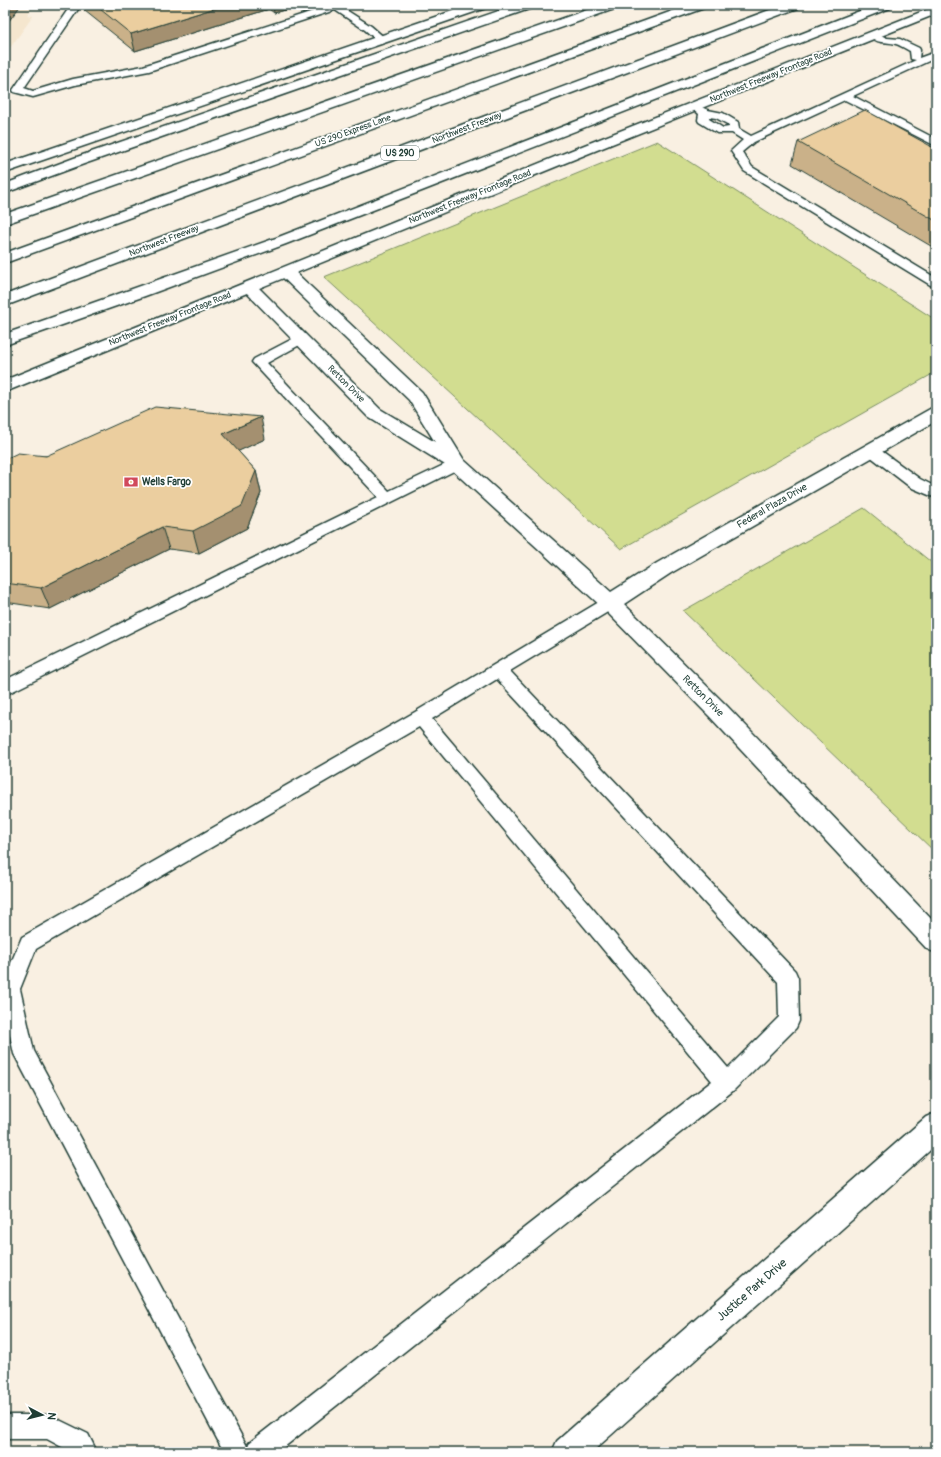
<svg xmlns="http://www.w3.org/2000/svg" width="941" height="1457" font-family="Pangolin,sans-serif">
	<style>
		.built { fill: #f5e6ce }
		.green { fill: #d2dd90; stroke: #788d62 }
		.lines { fill: none; stroke-linecap: round; stroke-linejoin: round }
		.service-casing { stroke: #1f3d34; stroke-width: 3 }
		.minor-casing { stroke: #1f3d34; stroke-width: 3 }
		.secondary-casing { stroke: #1f3d34; stroke-width: 3 }
		.motorway-casing { stroke: #1f3d34; stroke-width: 3 }
		.service { fill: #fff; fill-rule: evenodd }
		.minor { fill: #fff; fill-rule: evenodd }
		.secondary { fill: #fff; fill-rule: evenodd }
		.motorway { fill: #fff; fill-rule: evenodd }
		.wall { fill: #cab189; stroke: #1f3d34 }
		.shaded-wall { fill: #a4906f; stroke: #1f3d34 }
		.building { fill: #ebce9f; stroke: #1f3d34 }
		.labels { text-anchor: middle; dominant-baseline: central; stroke-width: 3.5; stroke-linejoin: round; paint-order: stroke }
		.far-street-label { font-size: 9px; fill: #1f3d34; stroke: #fff }
		.shield { fill: #fff; stroke: #627771; stroke-width: 1 }
		.shield-label { font-size: 9px; font-weight: bold; fill: #1f3d34 }
		.poi-label { font-size: 10px; font-weight: bold; fill: #1f3d34; stroke: #fff; text-anchor: start }
		.street-label { font-size: 10px; fill: #1f3d34; stroke: #fff }
		.near-street-label { font-size: 12px; fill: #1f3d34; stroke: #fff }
	</style>
	<rect width="100%" height="100%" fill="#f9f0e2"/>
	<filter id="ink" filterUnits="userSpaceOnUse"><feTurbulence type="fractalNoise" baseFrequency=".025" numOctaves="2"/><feDisplacementMap in="SourceGraphic" scale="8" xChannelSelector="R" yChannelSelector="G"/><feConvolveMatrix kernelMatrix="1 2 1 2 8 2 1 2 1" color-interpolation-filters="sRGB"/></filter>
	<g filter="url(#ink)">
		<!-- built -->
		<path class="built" d="M5,5H34L27,15L33,16L5,55Z"/>
		<!-- green -->
		<g class="green">
			<path d="M657,141L936,320V372L621,549L324,277Z"/>
			<path d="M864,508L936,566V853L683,611Z"/>
		</g>
		<g class="lines">
			<defs>
				<g id="service">
					<path d="M71,5H81L24,88L33,91L73,79L143,66L332,5H347L343,8L371,26L387,40L385,42H379L365,30L335,10L149,71L75,85L33,97L14,92L13,90Z"/>
					<path d="M874,32L887,38L900,39L919,48L920,50L919,58L930,54L936,56V62L931,60L853,96L936,139V146L845,100L754,142L742,152L752,167L936,278V287L932,286L744,171L731,151L743,140L732,133H717L699,122L698,120L699,114L692,108L697,105L708,110L723,113L738,122L739,129L751,136L916,60L911,59L910,51C906,49 900,45 896,44C885,41 878,45 869,35L871,33ZM709,117L716,118L729,125V127L723,128L709,119Z"/>
					<path d="M300,335L305,336L306,339L305,342L267,363L389,491L452,461L457,459L462,461L464,464L462,467L5,695V680L378,497L252,362L254,359Z"/>
					<path d="M871,445L876,447L920,479L936,487V498L910,487L866,453L864,450L866,447Z"/>
					<path d="M610,597L616,599L618,603L616,607L510,671L795,971L798,978L799,1021L796,1028L734,1090L278,1452H224L14,1054L5,1012V977L22,937L415,712L604,599ZM497,679L778,982L779,1017L728,1068L432,719ZM419,727L712,1081L249,1443L248,1448L34,1051L20,989L36,949Z"/>
					<path d="M5,1415H49L88,1434L97,1452H71L47,1439H5Z"/>
				</g>
				<g id="minor">
					<path d="M286,267L292,269L422,392L464,460L611,592L657,563L930,409L936,407V421L671,573L624,604L727,706L936,924V953L927,949L711,718L603,608L450,468L368,417L241,287L243,284L249,282L255,284L380,409L435,442L409,400L280,275L278,272L280,269Z"/>
					<path d="M936,1113V1145L592,1452H552L557,1441L926,1117Z"/>
				</g>
				<g id="secondary">
					<path d="M470,5H488L486,8L5,173V164Z"/>
					<path d="M936,6V14L587,154L5,392V380L577,148Z"/>
				</g>
				<g id="motorway">
					<path d="M516,5H534L532,8L84,164L5,193V184L74,158Z"/>
					<path d="M601,5H619L617,8L5,224V214Z"/>
					<path d="M689,5H706L704,8L5,263V253Z"/>
					<path d="M783,5H800L798,8L5,306V295Z"/>
					<path d="M875,5H892L890,8L286,244L145,296L5,345V334L276,238Z"/>
				</g>
			</defs>
			<!-- service casing -->
			<use href="#service" class="service-casing"/>
			<!-- minor casing -->
			<use href="#minor" class="minor-casing"/>
			<!-- secondary casing -->
			<use href="#secondary" class="secondary-casing"/>
			<!-- motorway casing -->
			<use href="#motorway" class="motorway-casing"/>
			<!-- service -->
			<use href="#service" class="service"/>
			<!-- minor -->
			<use href="#minor" class="minor"/>
			<!-- secondary -->
			<use href="#secondary" class="secondary"/>
			<!-- motorway -->
			<use href="#motorway" class="motorway"/>
		</g>
		<!-- wall -->
		<g class="wall">
			<path d="M84,5H301L274,13L269,9L135,51L85,11Z"/>
			<path d="M798,142L936,149V249L792,164Z"/>
			<path d="M265,439L238,451L256,471L261,493L247,528L199,553L169,549L50,609L5,602V459Z"/>
		</g>
		<!-- shaded-wall -->
		<g class="shaded-wall">
			<path d="M5,5H21L5,26Z"/>
			<path d="M225,5H269V9L135,51L131,34Z"/>
			<path d="M273,5H301L274,13Z"/>
			<path d="M261,417L265,439L228,456L223,434Z"/>
			<path d="M256,471L261,493L247,528L199,553L193,531Z"/>
			<path d="M162,527L169,549L50,609L41,588Z"/>
		</g>
		<!-- building -->
		<g class="building">
			<path d="M95,5H225L131,34Z"/>
			<path d="M865,110L936,149V221L798,142Z"/>
			<path d="M155,407L261,417L223,434L256,471L242,506L193,531L162,527L41,588L5,583V459L18,453L46,456Z"/>
		</g>
	</g>
	<!-- icons -->
	<defs>
		<symbol id="bank-bare" viewBox="-9 -9 18 18"><path d="M-6-4H6V4H-6ZM0-2.3a2.3 2.3 0 1 0 0 4.6a2.3 2.3 0 1 0 0-4.6Z" fill="#d1495b" stroke="#fff" stroke-width="2.5" paint-order="stroke"/></symbol>
	</defs>
	<g fill-rule="evenodd">
		<use href="#bank-bare" x="121" y="472" width="20" height="20"/>
	</g>
	<g class="labels">
		<!-- far-street labels -->
		<g class="far-street-label">
			<text transform="translate(771 76) rotate(-22)">Northwest Freeway Frontage Road</text>
			<text transform="translate(467 128) rotate(-21)">Northwest Freeway</text>
			<text transform="translate(353 131) rotate(-20)">US 290 Express Lane</text>
			<text transform="translate(470 197) rotate(-22)">Northwest Freeway Frontage Road</text>
			<text transform="translate(164 241) rotate(-21)">Northwest Freeway</text>
			<text transform="translate(170 319) rotate(-22)">Northwest Freeway Frontage Road</text>
			<text transform="translate(346 384) rotate(45)">Retton Drive</text>
		</g>
		<!-- shield labels -->
		<rect class="shield" x="381" y="146" width="38" height="14" rx="3"/>
		<g class="shield-label">
			<text x="400" y="153">US 290</text>
		</g>
		<!-- poi labels -->
		<g class="poi-label">
			<text x="142" y="482">Wells Fargo</text>
		</g>
		<!-- street labels -->
		<g class="street-label">
			<text transform="translate(772 506) rotate(-30)">Federal Plaza Drive</text>
			<text transform="translate(703 696) rotate(45)">Retton Drive</text>
		</g>
		<!-- near-street labels -->
		<g class="near-street-label">
			<text transform="translate(752 1290) rotate(-41)">Justice Park Drive</text>
		</g>
	</g>
	<!-- margin -->
	<rect width="941" height="1457" fill="none" stroke="#fff" stroke-width="20"/>
	<rect x="10" y="10" width="921" height="1437" fill="none" stroke="#1f3d34" stroke-width="1.5" filter="url(#ink)"/>
	<!-- north arrow -->
	<g transform="translate(42 1415) rotate(97)" stroke="#ffffff" stroke-width="3" paint-order="stroke">
	<path d="M0-3L7 15L0 10L-7 15Z" fill="#1f3d34"/>
	<text y="-6" font-size="11" font-weight="bold" text-anchor="middle" fill="#1f3d34">N</text>
	</g>
</svg>
